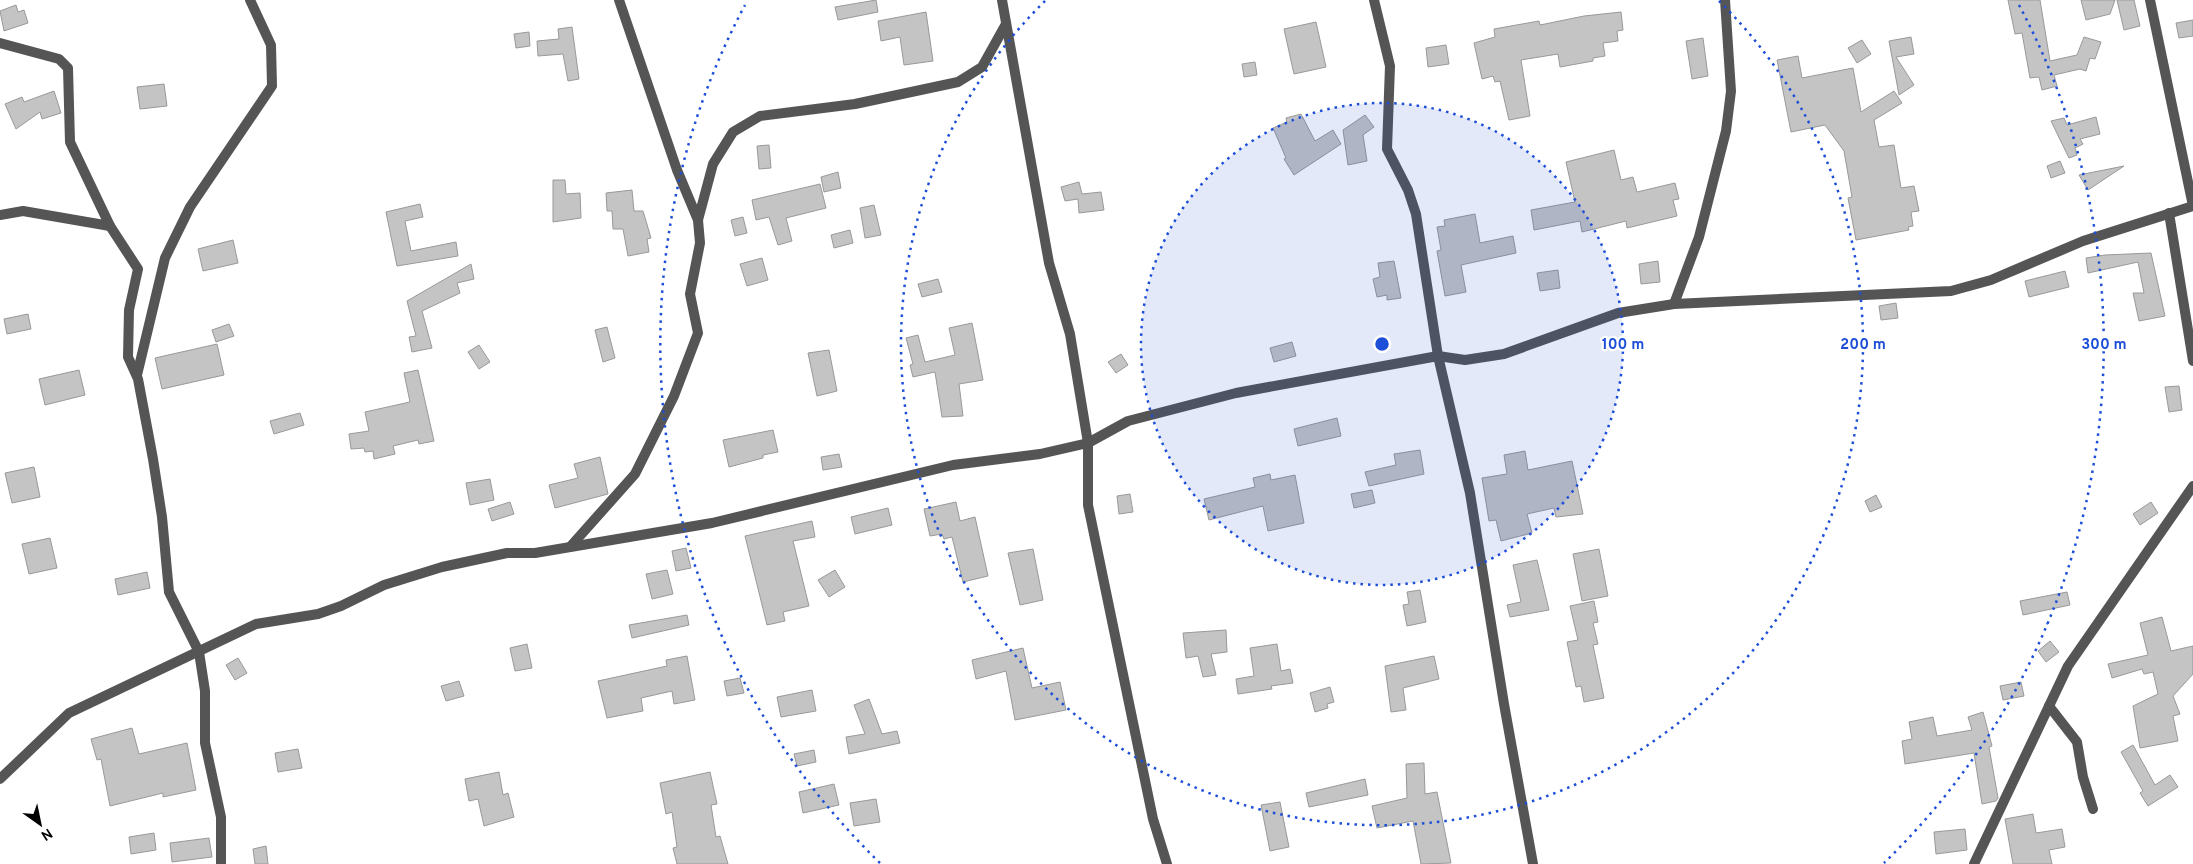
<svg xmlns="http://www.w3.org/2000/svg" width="2193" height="864" font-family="Overpass,sans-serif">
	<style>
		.building { fill: #c4c4c4; stroke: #999 }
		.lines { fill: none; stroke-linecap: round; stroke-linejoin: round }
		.minor { stroke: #555; stroke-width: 10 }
		.ring { fill: none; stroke: #1d4ed8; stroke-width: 2.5; stroke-dasharray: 2.5 5 }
		.centre { fill: #1d4ed8; stroke: #fff; stroke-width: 2.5 }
		.ring-label { font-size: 15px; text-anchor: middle; font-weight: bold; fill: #1d4ed8; stroke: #fff; stroke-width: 4.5; stroke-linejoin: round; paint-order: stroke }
	</style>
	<rect width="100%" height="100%" fill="#fff"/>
	<!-- building -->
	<g class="building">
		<path d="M876,0L878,12L838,20L835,7Z"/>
		<path d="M2008,0H2040L2050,61L2077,55L2084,37L2101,42L2095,59L2090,58L2086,71L2080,69L2054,75L2057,86L2042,90L2039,77L2030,78L2022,33L2015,34Z"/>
		<path d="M2081,0H2115L2110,14L2086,20Z"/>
		<path d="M2117,0H2134L2140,26L2124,30Z"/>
		<path d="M16,5L18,12L24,10L28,23L4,31L0,11Z"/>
		<path d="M926,12L933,61L904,65L900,37L881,41L878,21Z"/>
		<path d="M1621,12L1623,30L1617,31L1618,41L1603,43L1605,56L1593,58V61L1560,67L1558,54L1521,60L1530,116L1509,120L1500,81L1495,82L1493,76L1482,79L1474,43L1495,37L1494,29L1539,21L1540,25L1584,16Z"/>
		<path d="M2193,20V36L2179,38L2176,23Z"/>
		<path d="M1316,22L1326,67L1294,74L1284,29Z"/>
		<path d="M572,27L579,79L568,81L563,54L538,56L537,41L559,39L558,29Z"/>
		<path d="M529,32L530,46L516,48L514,34Z"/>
		<path d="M1911,37L1914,54L1896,57L1914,85L1899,95L1889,41Z"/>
		<path d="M1703,38L1708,76L1692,79L1686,41Z"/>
		<path d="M1862,40L1871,54L1857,63L1848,48Z"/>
		<path d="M1446,45L1449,64L1428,67L1426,48Z"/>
		<path d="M1798,56L1802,78L1853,68L1861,112L1894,91L1902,103L1874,120L1879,147L1894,145L1901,188L1914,186L1919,211L1911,212L1913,226L1908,227L1909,230L1856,240L1848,198L1852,197L1844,151L1825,125L1791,132L1777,60Z"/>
		<path d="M1255,62L1257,75L1244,77L1242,64Z"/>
		<path d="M164,84L167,106L140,109L137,87Z"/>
		<path d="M54,91L61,113L42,119L40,112L16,129L5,104L22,97L24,102Z"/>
		<path d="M1301,114L1315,141L1333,130L1341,144L1294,175L1284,159L1286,158L1273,128L1287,122L1286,118Z"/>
		<path d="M1365,115L1374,127L1363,135L1367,161L1348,165L1343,130Z"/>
		<path d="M2096,117L2100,134L2080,139L2083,144L2075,148L2077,155L2069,158L2051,121L2064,118L2067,125Z"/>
		<path d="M769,145L771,168L759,169L757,146Z"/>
		<path d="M1614,150L1621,180L1633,177L1637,192L1675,183L1679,199L1673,200L1677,216L1627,228L1626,221L1582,232L1580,221L1534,230L1531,210L1575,202L1566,162Z"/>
		<path d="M2060,161L2065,173L2051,178L2047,166Z"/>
		<path d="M2124,166L2088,190L2079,175Z"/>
		<path d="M838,172L841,188L824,192L821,177Z"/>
		<path d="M553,180H565L566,194L580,193L581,218L553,222Z"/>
		<path d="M1079,182L1082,194L1101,192L1104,210L1079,213L1078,199L1065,201L1061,187Z"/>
		<path d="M820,184L826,208L786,218L792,241L778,245L769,217L756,220L752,200Z"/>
		<path d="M632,190L634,211H643L651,238L647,239L649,252L628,256L623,229H613L612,211H607L606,193Z"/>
		<path d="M420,204L423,217L405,221L411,251L456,242L458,256L397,266L386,212Z"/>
		<path d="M874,205L881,235L865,238L860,208Z"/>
		<path d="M1475,214L1480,243L1513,236L1516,253L1461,265L1466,292L1445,296L1437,251L1441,250L1437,227L1445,226L1444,220Z"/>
		<path d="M743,217L747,233L735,236L731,220Z"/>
		<path d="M850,230L853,243L834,248L831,235Z"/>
		<path d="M233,240L238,263L203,271L198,249Z"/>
		<path d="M2151,253L2165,316L2139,321L2133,293H2144L2138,262L2088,273L2086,258L2105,255Z"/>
		<path d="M762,258L768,280L747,286L740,264Z"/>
		<path d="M1394,261L1401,298L1387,300V295L1377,297L1373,279L1380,277L1378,263Z"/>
		<path d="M1658,261L1660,282L1641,284L1639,264Z"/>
		<path d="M471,264L474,279L457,283L460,293L422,311L432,348L412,352L409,337L416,336L407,301Z"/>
		<path d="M1558,270L1560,288L1540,291L1537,273Z"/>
		<path d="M2065,271L2069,287L2029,297L2025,281Z"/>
		<path d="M938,279L942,292L922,297L918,284Z"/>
		<path d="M1896,303L1898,318L1881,320L1879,306Z"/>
		<path d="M28,314L31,329L7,334L4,319Z"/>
		<path d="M972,323L983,380L959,384L963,416L942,417L935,372L913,377L910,365L913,364L906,338L918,335L925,362L955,355L949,328Z"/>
		<path d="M229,324L234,336L216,342L212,330Z"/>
		<path d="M607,327L615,358L603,362L595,330Z"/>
		<path d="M1292,342L1296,356L1274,362L1270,348Z"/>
		<path d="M217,344L224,375L162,389L155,358Z"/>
		<path d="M479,345L490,362L479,369L468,352Z"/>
		<path d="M829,350L837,391L817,396L808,353Z"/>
		<path d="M1121,354L1128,365L1116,373L1108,362Z"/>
		<path d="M79,370L85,395L45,405L39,379Z"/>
		<path d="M418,370L434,441L419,444L418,440L393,446L395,454L374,459L373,451L365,452L364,448L351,449L349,434L369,431L365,412L410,402L404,373Z"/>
		<path d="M2179,386L2182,410L2169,412L2165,387Z"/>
		<path d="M300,413L304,425L274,434L270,421Z"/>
		<path d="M1337,418L1341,436L1298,446L1294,429Z"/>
		<path d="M773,430L778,452L763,455V458L729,467L723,440Z"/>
		<path d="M1420,450L1424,474L1369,486L1365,472L1396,465L1394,454Z"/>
		<path d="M1525,451L1528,470L1572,461L1583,514L1556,517L1554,508L1527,514L1532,533L1501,541L1496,520L1489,521L1482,478L1507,474L1504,455Z"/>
		<path d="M839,454L842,467L823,470L821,457Z"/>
		<path d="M600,457L608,494L555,508L549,485L578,478L574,464Z"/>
		<path d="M34,467L40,497L12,503L5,473Z"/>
		<path d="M1270,474L1271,480L1295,475L1304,523L1268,531L1263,506L1209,520L1204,499L1255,487L1253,478Z"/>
		<path d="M490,479L494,500L470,505L466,483Z"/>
		<path d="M1372,490L1375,503L1354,508L1351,494Z"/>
		<path d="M1130,494L1133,512L1119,514L1117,496Z"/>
		<path d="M1876,495L1882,507L1870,512L1865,501Z"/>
		<path d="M510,502L514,514L492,521L488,509Z"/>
		<path d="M956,502L960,521L975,517L988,576L963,582L952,537L944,539L942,534L930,536L924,509Z"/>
		<path d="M2151,502L2158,513L2140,525L2133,514Z"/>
		<path d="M888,508L892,525L855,534L851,517Z"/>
		<path d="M812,521L815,537L793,541L809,606L783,612L785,621L767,625L745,536Z"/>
		<path d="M50,538L57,568L29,574L22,544Z"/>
		<path d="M686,548L691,568L676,571L672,551Z"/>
		<path d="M1033,549L1043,600L1020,605L1008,553Z"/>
		<path d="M1599,549L1608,596L1582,601L1573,554Z"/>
		<path d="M1537,560L1549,610L1510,617L1507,605L1521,602L1513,565Z"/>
		<path d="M667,570L673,594L652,599L646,574Z"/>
		<path d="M835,570L845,587L829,597L818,580Z"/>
		<path d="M147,572L150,588L118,595L115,579Z"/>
		<path d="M1420,590L1426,622L1407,626L1403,605L1409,604L1407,592Z"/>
		<path d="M2067,592L2070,605L2023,615L2020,601Z"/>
		<path d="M1594,601L1598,622L1593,623L1598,644L1593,645L1604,698L1584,702L1581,686L1576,687L1567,642L1578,640L1570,606Z"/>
		<path d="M687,615L689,625L632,638L629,625Z"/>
		<path d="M2162,617L2171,651L2193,646V674L2173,696L2180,714L2173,716L2178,741L2140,748L2133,706L2158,694L2153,672L2144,674L2142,669L2112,678L2108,664L2148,655L2140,623Z"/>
		<path d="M1226,630L1227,652L1211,654L1216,675L1203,677L1198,656L1186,658L1183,633Z"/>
		<path d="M2050,641L2059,652L2046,662L2038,651Z"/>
		<path d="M527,644L532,668L515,671L510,648Z"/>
		<path d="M1277,644L1281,671L1290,669L1293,683L1271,686L1272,689L1238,694L1236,679L1254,676L1250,648Z"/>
		<path d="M1023,648L1032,688L1060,682L1066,710L1015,720L1006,671L976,679L972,660Z"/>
		<path d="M687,656L695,700L674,704L672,691L641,698L643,711L607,718L598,681L667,666L666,660Z"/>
		<path d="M1434,656L1439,679L1403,688L1406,710L1391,712L1385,666Z"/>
		<path d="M238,658L247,673L235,680L226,665Z"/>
		<path d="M740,678L744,693L727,696L724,681Z"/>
		<path d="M459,681L464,696L446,701L441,686Z"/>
		<path d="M2021,682L2024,696L2003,700L2000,686Z"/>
		<path d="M1330,687L1334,702L1327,704L1328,708L1315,712L1310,693Z"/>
		<path d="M812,690L816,711L781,717L777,697Z"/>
		<path d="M869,699L882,734L897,731L900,743L849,754L846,737L865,734L854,705Z"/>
		<path d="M1983,712L1992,746L1989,747L1998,798L1996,801L1982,804L1974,753L1905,764L1902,741L1912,739L1909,722L1933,717L1937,736L1972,730L1968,717Z"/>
		<path d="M132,728L139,754L187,743L196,790L163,797V793L110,806L101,759L97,760L91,739Z"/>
		<path d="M2133,745L2155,785L2170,775L2178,787L2148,806L2140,793L2143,791L2121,752Z"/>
		<path d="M298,749L302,768L278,772L275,753Z"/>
		<path d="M814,750L816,762L797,766L794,754Z"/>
		<path d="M1424,763L1425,794L1437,792L1451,863L1421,864L1413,821L1377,828L1372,806L1407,798L1406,764Z"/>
		<path d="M499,772L503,795L508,793L514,817L484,826L478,799L469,801L465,779Z"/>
		<path d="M710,772L717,804L711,805L716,837L720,836L728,864H677L673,848L677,847L672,812L666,814L660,783Z"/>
		<path d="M1365,779L1368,795L1309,807L1306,793Z"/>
		<path d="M834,784L839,805L803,813L799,792Z"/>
		<path d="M876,799L880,822L854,826L850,803Z"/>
		<path d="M1280,802L1289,847L1270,851L1261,805Z"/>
		<path d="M2033,814L2036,833L2062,829L2065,847L2049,850L2052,864H2013L2005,819Z"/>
		<path d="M1965,829L1967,850L1936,854L1934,832Z"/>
		<path d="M154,833L156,850L131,854L129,837Z"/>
		<path d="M209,838L212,857L172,862L170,843Z"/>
		<path d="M266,846L268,864H255L253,849Z"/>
	</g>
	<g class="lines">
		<!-- minor -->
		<g class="minor">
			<path d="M1002,0L1049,263L1070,334L1088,443V505L1153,819L1167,864"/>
			<path d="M1374,0L1390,66L1387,149L1408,190L1416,214L1438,356L1470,493L1504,704L1533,864"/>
			<path d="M2150,0L2193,206"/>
			<path d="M0,43L59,59L68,68L70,142L110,226L138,269L129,310L128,357L138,379L153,459L162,517L169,592L199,652L205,691V743L221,817V864"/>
			<path d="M2169,213L2193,361"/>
			<path d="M0,215L23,211L110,226"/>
			<path d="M698,220L713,164L733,132L760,116L855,104L958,82L982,67L1006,24"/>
			<path d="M1674,304L1699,237L1726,131L1731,91L1725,0"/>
			<path d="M137,375L165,258L190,207L272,86L271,45L250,0"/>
			<path d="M570,547L635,474L674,396L698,333L690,294L700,243L698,220L677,170L619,0"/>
			<path d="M2049,706L2077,742L2083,777L2093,809"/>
			<path d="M0,779L69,713L256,624L318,614L341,606L384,585L442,567L507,553H535L712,523L953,465L1040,454L1088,443L1128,421L1236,393L1438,356L1465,360L1504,354L1618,313L1674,304L1951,291L1991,280L2083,241L2193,206"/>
			<path d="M1974,864L2068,666L2193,486"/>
		</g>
	</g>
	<!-- distance rings -->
	<circle cx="1382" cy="344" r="241" fill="#1d4ed8" fill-opacity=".12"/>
	<g class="ring">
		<circle cx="1382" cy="344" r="241"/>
		<path d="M1719 1A481 481 0 1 1 1045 1"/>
		<path d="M880 863A722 722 0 0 1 745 5M2019 5A722 722 0 0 1 1884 863"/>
	</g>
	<circle cx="1382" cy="344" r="8" class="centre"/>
	<g class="ring-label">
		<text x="1623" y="349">100 m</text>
		<text x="1863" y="349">200 m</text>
		<text x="2104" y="349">300 m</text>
	</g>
	<!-- north arrow -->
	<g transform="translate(40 824) rotate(147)" stroke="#ffffff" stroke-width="4" paint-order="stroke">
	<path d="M0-4L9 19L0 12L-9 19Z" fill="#000000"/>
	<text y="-8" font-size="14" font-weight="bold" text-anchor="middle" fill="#000000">N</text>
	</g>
</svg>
